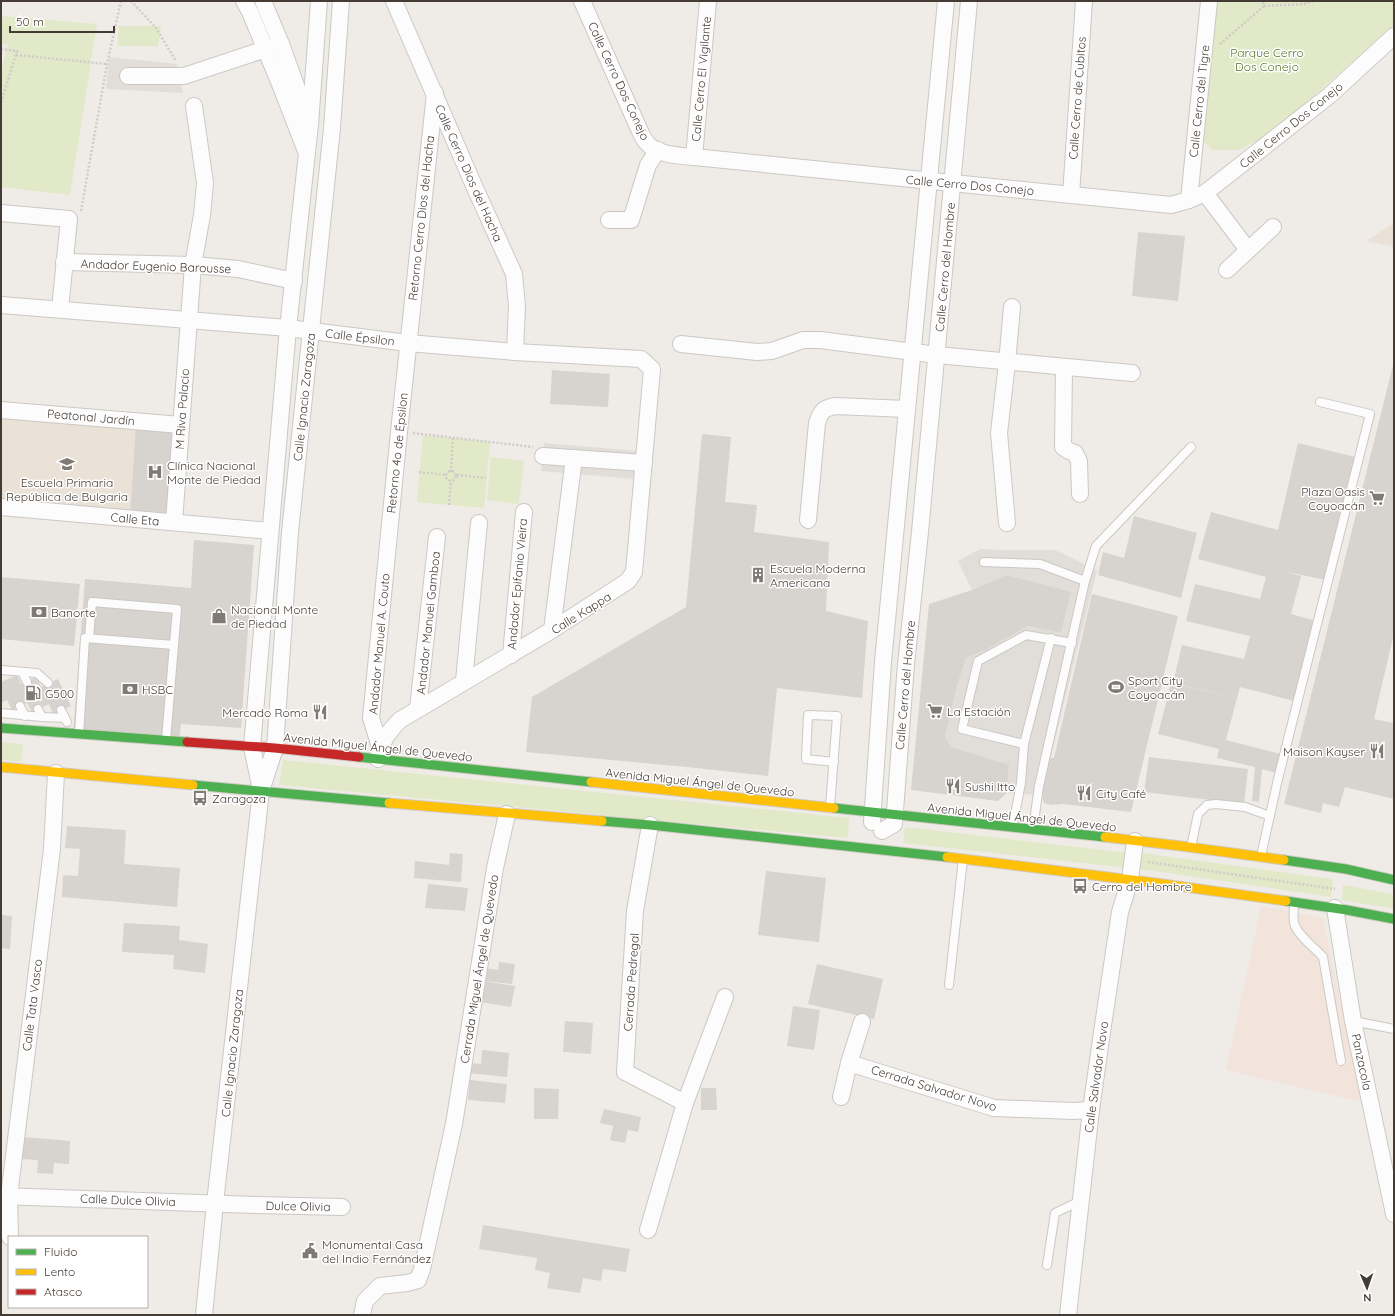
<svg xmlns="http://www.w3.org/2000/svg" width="1395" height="1316" font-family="Quicksand,sans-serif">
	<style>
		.commercial { fill: #f2e4db }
		.education { fill: #eae1d7 }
		.green { fill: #e2e9c8 }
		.parking { fill: #e1ddd9 }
		.building { fill: #d7d3cf }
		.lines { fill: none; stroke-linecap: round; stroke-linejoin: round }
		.lane-casing { stroke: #cbc8c4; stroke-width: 10 }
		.street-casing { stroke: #cbc8c4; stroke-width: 18 }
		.fast-casing { stroke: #d0c9c1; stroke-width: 11 }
		.slow-casing { stroke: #d0c9c1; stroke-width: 11 }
		.jam-casing { stroke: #d0c9c1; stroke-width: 11 }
		.path { stroke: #d0cbc9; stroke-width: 2.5; stroke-dasharray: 2 2; stroke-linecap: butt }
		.lane { stroke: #fdfcfc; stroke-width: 8 }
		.street { stroke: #fdfcfc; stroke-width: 16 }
		.fast { stroke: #4caf50; stroke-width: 9 }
		.slow { stroke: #ffc107; stroke-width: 9 }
		.jam { stroke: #c62828; stroke-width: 9 }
		.labels { text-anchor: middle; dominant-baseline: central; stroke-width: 3; stroke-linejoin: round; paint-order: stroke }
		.park-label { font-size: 12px; fill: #557529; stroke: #fff }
		.street-label { font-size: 12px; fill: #453b35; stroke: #fff }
		.poi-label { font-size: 12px; fill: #453b35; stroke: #fff; text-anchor: start }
	</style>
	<rect width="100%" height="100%" fill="#efece8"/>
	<!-- commercial -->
	<path class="commercial" d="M1261,906L1323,918L1361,1102L1226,1070Z"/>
	<!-- education -->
	<g class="education">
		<path d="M1394,223V247L1366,241Z"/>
		<path d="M1,410L136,421L130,518L1,507Z"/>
	</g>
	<!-- green -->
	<g class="green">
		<path d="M1214,1H1394V25L1273,132L1239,150H1213L1200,139Z"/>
		<path d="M1,16L97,24L70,195L1,187V72L8,45L1,44Z"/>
		<path d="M118,26H161L158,46H118Z"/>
		<path d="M423,435L490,442L484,508L417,502Z"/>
		<path d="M491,457L524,461L519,504L487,500Z"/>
		<path d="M1,742L23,744L21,762L1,760Z"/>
		<path d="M283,760L849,818L848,838L279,785Z"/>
		<path d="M905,827L1129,853L1127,868L903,843Z"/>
		<path d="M1142,853L1333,879L1331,897L1140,869Z"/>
		<path d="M1343,885L1394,894V909L1342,900Z"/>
	</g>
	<!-- parking -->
	<g class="parking">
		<path d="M109,57L177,64L183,93L106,89Z"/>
		<path d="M544,443L637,451L635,479L541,471Z"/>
		<path d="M980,549L1004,550H1055L1097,570L1051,756L1044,755L1036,795L1007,793L1009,764L996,761L951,747L945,737L957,686L966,658L987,649L1028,626L1061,633L1071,593L1006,575L972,590L958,561Z"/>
	</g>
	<!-- building -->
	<g class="building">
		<path d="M1138,232L1185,236L1178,301L1132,296Z"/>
		<path d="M1393,365L1394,633L1374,719L1394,723V799L1345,787L1339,807L1323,803L1321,813L1284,804Z"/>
		<path d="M552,370L610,374L608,407L550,404Z"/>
		<path d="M136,421L181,425L174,522L130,518Z"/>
		<path d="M702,434L731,437L725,502L757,505L754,532L829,542L826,611L868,621L862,698L777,688L768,776L687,767L526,752L532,697L686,607Z"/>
		<path d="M1298,443L1355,457L1326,580L1282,571L1301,576L1291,614L1316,621L1294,701L1240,687L1237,698L1173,683L1182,645L1244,659L1250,636L1186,621L1195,584L1260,599L1266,577L1198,559L1211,512L1278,530Z"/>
		<path d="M1134,516L1197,533L1181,598L1098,575L1103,552L1124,558Z"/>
		<path d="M194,540L254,545L241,728L181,724L179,742L73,734L85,579L191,588Z"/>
		<path d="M1006,575L1071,592L1061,633L1028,626L987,649L966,658L957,686L945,737L951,747L996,761L1009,764L1007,793L998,801L911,790L929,604L972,590Z"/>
		<path d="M1,577L80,584L74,646L1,639Z"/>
		<path d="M1092,594L1178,616L1131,812L1063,804L1051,805L1044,803L1042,796L1048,758H1054Z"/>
		<path d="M17,675L21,684L37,677L41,687L58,679L71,706L53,714L49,704L32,712L27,703L12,710L7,700L1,703V682Z"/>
		<path d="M1171,683L1237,698L1226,740L1281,754L1276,773L1262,769L1259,802L1252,801L1255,767L1217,758L1219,749L1158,734Z"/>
		<path d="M1149,757L1248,769L1244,804L1144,792Z"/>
		<path d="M67,826L126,830L124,864L180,868L177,907L62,897L63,875L78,876L80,849L65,848Z"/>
		<path d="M450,853L463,854L461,882L414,878L415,861L449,865Z"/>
		<path d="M766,871L826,878L819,942L758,935Z"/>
		<path d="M428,884L468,888L465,911L425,908Z"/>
		<path d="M1,915L12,916L10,949L1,948Z"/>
		<path d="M124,923L180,926L179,940L208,944L205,973L173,969L174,955L122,952Z"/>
		<path d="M499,962L515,964L512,984L484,981L486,968L498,970Z"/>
		<path d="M817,964L883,979L874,1019L808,1004Z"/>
		<path d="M483,981L515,986L511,1007L480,1002Z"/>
		<path d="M793,1006L820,1010L814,1050L787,1046Z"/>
		<path d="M565,1021L593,1023L591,1054L563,1052Z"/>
		<path d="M482,1050L509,1053L507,1077L467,1073L468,1063L481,1064Z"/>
		<path d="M470,1080L507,1084L505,1103L468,1100Z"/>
		<path d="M534,1088L559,1089L558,1119H534Z"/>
		<path d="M701,1088H716L717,1110H701Z"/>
		<path d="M604,1109L641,1117L638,1132L628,1130L625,1143L610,1140L613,1126L600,1123Z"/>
		<path d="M23,1137L70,1141L69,1164L54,1163L53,1174L37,1173L38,1160L21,1159Z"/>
		<path d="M483,1225L630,1249L626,1272L603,1269L601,1281L583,1278L580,1293L547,1288L550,1273L535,1270L537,1258L479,1249Z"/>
	</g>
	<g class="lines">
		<defs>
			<g id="lane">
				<path d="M984,562L1040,564L1085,581L1039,786L1033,829"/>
				<path d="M1085,581L1096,546L1191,447"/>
				<path d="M89,638L92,602L177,609L166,740"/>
				<path d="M1,670L37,673L48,683"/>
				<path d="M22,672L27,682"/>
				<path d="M20,706L25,716"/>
				<path d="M38,709L42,717L65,718"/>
				<path d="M61,710L67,722"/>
				<path d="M1,713L42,717"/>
				<path d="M79,734L85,638L174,645"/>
				<path d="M1024,744L962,729L978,661L1026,635L1072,643"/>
				<path d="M830,807L837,716L808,715L806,759L834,762"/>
				<path d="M1013,825L1021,783L1024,744L1051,638"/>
				<path d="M1191,847L1198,814L1207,805L1216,804L1245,807L1270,816"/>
				<path d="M1261,856L1278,779L1370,414L1320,402"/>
				<path d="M1294,903C1294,909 1293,917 1294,923C1297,935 1315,948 1323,957L1341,1061"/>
				<path d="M949,985L963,859"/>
				<path d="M1353,1021L1394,1029"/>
				<path d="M1047,1265L1055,1213L1080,1201"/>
			</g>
			<g id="street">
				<path d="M244,1L250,12L280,84L306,151"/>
				<path d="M263,1L281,44L308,119"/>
				<path d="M394,1L475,188L514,274L517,306L515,352"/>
				<path d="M582,1L639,129C641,133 643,139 647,143C657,155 680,156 694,157L1171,205L1189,200L1205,193L1330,95L1394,36"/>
				<path d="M128,76H184L281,44"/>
				<path d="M694,157L708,1"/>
				<path d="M1205,193L1248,250"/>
				<path d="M1071,195L1084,1"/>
				<path d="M1189,200L1209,1"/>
				<path d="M1,213L69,219L60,309"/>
				<path d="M609,220H631L648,165L658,150"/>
				<path d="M64,262L193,265L238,269L294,281"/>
				<path d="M1227,270L1273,227"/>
				<path d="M1,305L288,328L408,343L515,352L641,359L652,369L634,572L628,581L552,630L400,720C387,733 382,741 378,759"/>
				<path d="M681,344L757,352L772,351L803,340H820L937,355L1132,373"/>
				<path d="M1064,367L1063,447L1069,451L1075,453L1079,461L1080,494"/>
				<path d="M1,410L181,425"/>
				<path d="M543,456L644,463"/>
				<path d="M1,507L270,531"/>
				<path d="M808,520L817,423C821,411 823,408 836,406L906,409"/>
				<path d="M174,522L193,265L202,215L205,183L194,106"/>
				<path d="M1007,523L999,433L1007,363L1012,307"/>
				<path d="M552,630L574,458"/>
				<path d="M511,655L524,512"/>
				<path d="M464,681L479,523"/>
				<path d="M418,708L437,537"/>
				<path d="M380,747L371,718L399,432L435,93"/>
				<path d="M261,790L252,747L288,328L310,125L319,1"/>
				<path d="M872,822L883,662L946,1"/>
				<path d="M650,825L635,911L625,1072L685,1103"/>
				<path d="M882,831L894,824L906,664L920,532L969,1"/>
				<path d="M1335,908L1353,1021L1394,1214"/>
				<path d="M849,1063L994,1108L1073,1111L1091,1110"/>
				<path d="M841,1097L849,1063L862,1022"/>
				<path d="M1,1196L255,1205L342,1207"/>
				<path d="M648,1230L685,1103L725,997"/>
				<path d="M10,1237L9,1196L52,849L56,773"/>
				<path d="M204,1315L215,1203L261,791L275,748L290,532L332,128L341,1"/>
				<path d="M362,1315L365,1301L380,1286L407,1283L418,1280L422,1269L454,1124L495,868L507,814"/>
				<path d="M1068,1315L1091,1110L1102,1032L1120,912L1130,880L1135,841"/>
			</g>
			<g id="fast">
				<path d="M1,728L187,742"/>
				<path d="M359,757L591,782"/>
				<path d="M193,785L389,803"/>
				<path d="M834,808L1105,837"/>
				<path d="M602,821L650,825L947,857"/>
				<path d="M1284,860L1346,869L1394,880"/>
				<path d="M1286,901L1347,910L1394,919"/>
			</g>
			<g id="slow">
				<path d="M1,767L193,785"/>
				<path d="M591,782L834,808"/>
				<path d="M389,803L602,821"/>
				<path d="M1105,837L1181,846L1284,860"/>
				<path d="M947,857L1148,882L1286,901"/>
			</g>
			<path id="jam" d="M187,742L275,748L359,757"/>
		</defs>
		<!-- lane casing -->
		<use href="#lane" class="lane-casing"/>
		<!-- street casing -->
		<use href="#street" class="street-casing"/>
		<!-- fast casing -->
		<use href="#fast" class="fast-casing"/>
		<!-- slow casing -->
		<use href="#slow" class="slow-casing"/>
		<!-- jam casing -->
		<use href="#jam" class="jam-casing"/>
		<!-- path -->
		<g class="path">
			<path d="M131,1L156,28L176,61"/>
			<path d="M1264,6L1304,4L1314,1"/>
			<path d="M1220,44L1264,6L1263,1"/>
			<path d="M1,49L17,51L1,103"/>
			<path d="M16,55L107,64"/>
			<path d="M81,211L107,64L121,1"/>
			<path d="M413,433L533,447"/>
			<circle cx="451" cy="476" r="5"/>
			<path d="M419,472L446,475"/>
			<path d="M451,472L453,438"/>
			<path d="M457,475L486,478"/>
			<path d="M449,505L451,481"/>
			<path d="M1148,862L1335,889"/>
		</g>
		<!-- lane -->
		<use href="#lane" class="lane"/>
		<!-- street -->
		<use href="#street" class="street"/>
		<!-- fast -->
		<use href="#fast" class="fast"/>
		<!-- slow -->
		<use href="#slow" class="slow"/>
		<!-- jam -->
		<use href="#jam" class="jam"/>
	</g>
	<!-- icons -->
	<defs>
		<symbol id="school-bare" viewBox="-9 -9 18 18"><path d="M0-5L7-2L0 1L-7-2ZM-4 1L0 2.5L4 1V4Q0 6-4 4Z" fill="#807974" stroke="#fff" stroke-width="2.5" paint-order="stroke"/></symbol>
		<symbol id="hospital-bare" viewBox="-9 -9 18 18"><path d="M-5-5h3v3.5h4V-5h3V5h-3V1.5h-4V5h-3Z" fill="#807974" stroke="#fff" stroke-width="2.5" paint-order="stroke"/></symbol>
		<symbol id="supermarket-bare" viewBox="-9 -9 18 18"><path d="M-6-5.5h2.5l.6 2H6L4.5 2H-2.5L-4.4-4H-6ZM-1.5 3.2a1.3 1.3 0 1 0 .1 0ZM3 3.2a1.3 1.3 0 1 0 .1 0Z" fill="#807974" stroke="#fff" stroke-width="2.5" paint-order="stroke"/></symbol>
		<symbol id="building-bare" viewBox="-9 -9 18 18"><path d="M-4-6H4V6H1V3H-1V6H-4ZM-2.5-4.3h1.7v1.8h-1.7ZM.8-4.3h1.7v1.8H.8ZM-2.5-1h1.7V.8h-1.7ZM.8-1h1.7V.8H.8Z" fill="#807974" stroke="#fff" stroke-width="2.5" paint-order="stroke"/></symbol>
		<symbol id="bank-bare" viewBox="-9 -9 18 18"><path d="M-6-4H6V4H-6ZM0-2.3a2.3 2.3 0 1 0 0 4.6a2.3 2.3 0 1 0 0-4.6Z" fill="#807974" stroke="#fff" stroke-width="2.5" paint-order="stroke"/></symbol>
		<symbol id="shop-bare" viewBox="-9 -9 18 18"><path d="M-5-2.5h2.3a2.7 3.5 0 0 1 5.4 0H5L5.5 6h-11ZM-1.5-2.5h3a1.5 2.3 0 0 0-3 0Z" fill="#807974" stroke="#fff" stroke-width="2.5" paint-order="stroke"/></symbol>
		<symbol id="stadium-bare" viewBox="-9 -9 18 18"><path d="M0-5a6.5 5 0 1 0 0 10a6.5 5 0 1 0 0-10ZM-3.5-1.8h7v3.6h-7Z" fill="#807974" stroke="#fff" stroke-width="2.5" paint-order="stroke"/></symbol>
		<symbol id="fuel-bare" viewBox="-9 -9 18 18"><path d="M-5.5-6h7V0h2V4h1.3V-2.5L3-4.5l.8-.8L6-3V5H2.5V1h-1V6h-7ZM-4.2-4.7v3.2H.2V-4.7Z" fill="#807974" stroke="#fff" stroke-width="2.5" paint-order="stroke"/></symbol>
		<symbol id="restaurant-bare" viewBox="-9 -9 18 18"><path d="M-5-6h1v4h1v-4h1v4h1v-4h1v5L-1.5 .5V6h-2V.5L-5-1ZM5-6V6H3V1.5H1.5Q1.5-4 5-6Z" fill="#807974" stroke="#fff" stroke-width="2.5" paint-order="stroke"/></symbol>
		<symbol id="bus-bare" viewBox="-9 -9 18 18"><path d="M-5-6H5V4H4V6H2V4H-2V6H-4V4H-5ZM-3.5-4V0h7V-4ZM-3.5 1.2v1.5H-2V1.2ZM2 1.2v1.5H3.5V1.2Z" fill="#807974" stroke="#fff" stroke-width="2.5" paint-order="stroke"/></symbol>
		<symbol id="civic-bare" viewBox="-9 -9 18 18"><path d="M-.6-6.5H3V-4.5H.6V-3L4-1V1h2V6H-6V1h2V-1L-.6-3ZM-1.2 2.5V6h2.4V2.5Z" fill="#807974" stroke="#fff" stroke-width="2.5" paint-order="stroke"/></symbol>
	</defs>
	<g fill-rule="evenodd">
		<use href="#school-bare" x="56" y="453" width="22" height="22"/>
		<use href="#hospital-bare" x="144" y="461" width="22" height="22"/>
		<use href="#supermarket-bare" x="1366" y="487" width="22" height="22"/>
		<use href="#building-bare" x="747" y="564" width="22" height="22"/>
		<use href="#bank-bare" x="28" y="601" width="22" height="22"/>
		<use href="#shop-bare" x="208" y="605" width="22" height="22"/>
		<use href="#stadium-bare" x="1105" y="676" width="22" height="22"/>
		<use href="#bank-bare" x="119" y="678" width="22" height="22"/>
		<use href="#fuel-bare" x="22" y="682" width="22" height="22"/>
		<use href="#supermarket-bare" x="924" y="700" width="22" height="22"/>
		<use href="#restaurant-bare" x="309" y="701" width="22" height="22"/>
		<use href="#restaurant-bare" x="1366" y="740" width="22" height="22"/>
		<use href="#restaurant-bare" x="942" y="775" width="22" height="22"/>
		<use href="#restaurant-bare" x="1073" y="782" width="22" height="22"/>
		<use href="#bus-bare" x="189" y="787" width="22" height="22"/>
		<use href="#bus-bare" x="1069" y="875" width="22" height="22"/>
		<use href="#civic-bare" x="299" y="1240" width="22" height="22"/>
	</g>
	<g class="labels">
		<!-- park labels -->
		<g class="park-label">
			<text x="1267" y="52">Parque Cerro<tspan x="1267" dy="14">Dos Conejo</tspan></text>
		</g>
		<!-- street labels -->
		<g class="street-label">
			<text transform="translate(701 79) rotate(-85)">Calle Cerro El Vigilante</text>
			<text transform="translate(619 81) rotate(65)">Calle Cerro Dos Conejo</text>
			<text transform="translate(1077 98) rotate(-86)">Calle Cerro de Cubitos</text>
			<text transform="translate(1199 101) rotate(-84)">Calle Cerro del Tigre</text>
			<text transform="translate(1291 125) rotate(-39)">Calle Cerro Dos Conejo</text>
			<text transform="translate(469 173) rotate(66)">Calle Cerro Dios del Hacha</text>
			<text transform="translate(970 185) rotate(5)">Calle Cerro Dos Conejo</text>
			<text transform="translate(421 218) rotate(-84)">Retorno Cerro Dios del Hacha</text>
			<text transform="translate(156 266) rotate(2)">Andador Eugenio Barousse</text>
			<text transform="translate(945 267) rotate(-85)">Calle Cerro del Hombre</text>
			<text transform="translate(360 337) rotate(7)">Calle Épsilon</text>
			<text transform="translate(304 397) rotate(-84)">Calle Ignacio Zaragoza</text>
			<text transform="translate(182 409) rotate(-86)">M Riva Palacio</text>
			<text transform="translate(91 417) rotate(5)">Peatonal Jardín</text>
			<text transform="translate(397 453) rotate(-84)">Retorno 4o de Épsilon</text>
			<text transform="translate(135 519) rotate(5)">Calle Eta</text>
			<text transform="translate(517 584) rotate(-85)">Andador Epifanio Vieira</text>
			<text transform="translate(581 613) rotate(-32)">Calle Kappa</text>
			<text transform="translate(428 623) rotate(-84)">Andador Manuel Gamboa</text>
			<text transform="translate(379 644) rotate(-85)">Andador Manuel A. Couto</text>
			<text transform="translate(905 685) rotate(-85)">Calle Cerro del Hombre</text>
			<text transform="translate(378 747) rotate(6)">Avenida Miguel Ángel de Quevedo</text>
			<text transform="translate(700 782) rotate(6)">Avenida Miguel Ángel de Quevedo</text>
			<text transform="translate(1022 817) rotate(6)">Avenida Miguel Ángel de Quevedo</text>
			<text transform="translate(479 969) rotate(-81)">Cerrada Miguel Ángel de Quevedo</text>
			<text transform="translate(631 982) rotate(-86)">Cerrada Pedregal</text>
			<text transform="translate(32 1005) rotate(-83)">Calle Tata Vasco</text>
			<text transform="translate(232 1053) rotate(-84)">Calle Ignacio Zaragoza</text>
			<text transform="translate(1362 1062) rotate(78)">Panzacola</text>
			<text transform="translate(1096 1077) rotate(-82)">Calle Salvador Novo</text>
			<text transform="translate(934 1088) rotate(17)">Cerrada Salvador Novo</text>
			<text transform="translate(128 1200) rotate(2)">Calle Dulce Olivia</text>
			<text transform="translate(298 1206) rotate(1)">Dulce Olivia</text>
		</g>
		<!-- poi labels -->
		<g class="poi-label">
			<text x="167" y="465">Clínica Nacional<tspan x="167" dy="14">Monte de Piedad</tspan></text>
			<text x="67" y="482" text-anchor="middle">Escuela Primaria<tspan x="67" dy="14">República de Bulgaria</tspan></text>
			<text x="1365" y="491" text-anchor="end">Plaza Oasis<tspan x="1365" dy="14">Coyoacán</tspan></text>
			<text x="770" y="568">Escuela Moderna<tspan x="770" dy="14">Americana</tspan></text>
			<text x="231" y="609">Nacional Monte<tspan x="231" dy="14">de Piedad</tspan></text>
			<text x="51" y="612">Banorte</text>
			<text x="1128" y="680">Sport City<tspan x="1128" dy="14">Coyoacán</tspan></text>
			<text x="142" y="689">HSBC</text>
			<text x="45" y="693">G500</text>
			<text x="947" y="711">La Estación</text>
			<text x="308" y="712" text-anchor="end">Mercado Roma</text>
			<text x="1365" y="751" text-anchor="end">Maison Kayser</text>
			<text x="965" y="786">Sushi Itto</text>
			<text x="1096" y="793">City Café</text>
			<text x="212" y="798">Zaragoza</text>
			<text x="1092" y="886">Cerro del Hombre</text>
			<text x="322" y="1244">Monumental Casa<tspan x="322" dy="14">del Indio Fernández</tspan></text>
		</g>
	</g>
	<!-- border -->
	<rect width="1395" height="1316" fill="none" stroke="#453b35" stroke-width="4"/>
	<!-- legend -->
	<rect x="8" y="1236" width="140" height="72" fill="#ffffff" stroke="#b5b1ae"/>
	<rect x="16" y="1249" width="20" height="6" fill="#4caf50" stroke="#b5b1ae"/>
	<text x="44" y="1256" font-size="12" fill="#453b35">Fluido</text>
	<rect x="16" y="1269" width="20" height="6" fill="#ffc107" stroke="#b5b1ae"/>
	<text x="44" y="1276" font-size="12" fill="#453b35">Lento</text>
	<rect x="16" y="1289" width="20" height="6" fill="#c62828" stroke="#b5b1ae"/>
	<text x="44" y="1296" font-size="12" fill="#453b35">Atasco</text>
	<!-- north arrow -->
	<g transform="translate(1367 1288) rotate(178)" stroke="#ffffff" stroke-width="3" paint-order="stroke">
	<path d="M0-3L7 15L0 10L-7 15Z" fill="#453b35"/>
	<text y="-6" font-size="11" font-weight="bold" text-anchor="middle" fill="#453b35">N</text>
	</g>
	<!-- scale -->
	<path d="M10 26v6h104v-6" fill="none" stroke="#453b35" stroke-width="2"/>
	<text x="16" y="26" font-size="12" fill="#453b35" stroke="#ffffff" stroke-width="3" paint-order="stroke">50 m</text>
</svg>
